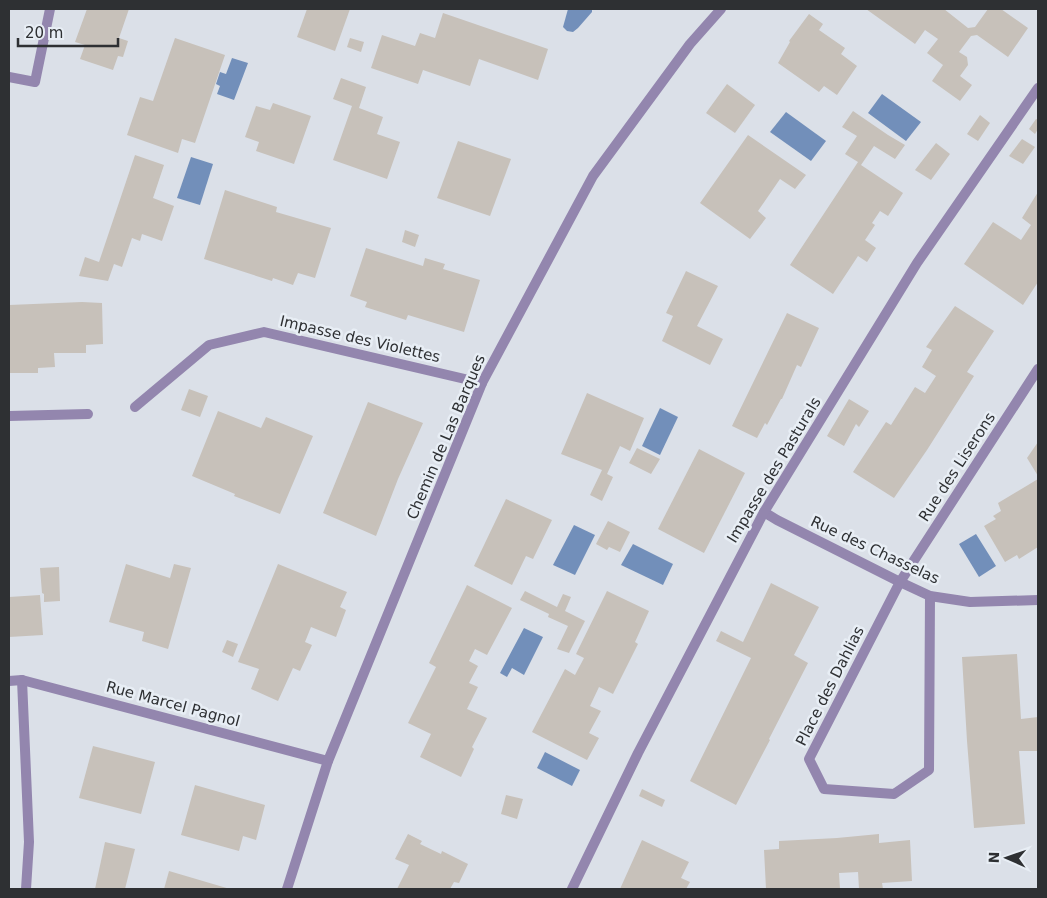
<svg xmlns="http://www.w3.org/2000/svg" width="1047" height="898" font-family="'DejaVu Sans',sans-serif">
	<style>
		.water { fill: #728fba }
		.building { fill: #c7c1ba }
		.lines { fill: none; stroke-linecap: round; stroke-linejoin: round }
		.street { stroke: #9386ae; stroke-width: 10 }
		.labels { text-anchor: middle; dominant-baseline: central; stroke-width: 5; stroke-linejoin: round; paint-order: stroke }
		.street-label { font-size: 15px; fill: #2e3033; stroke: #e8eef5 }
	</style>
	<rect width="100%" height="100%" fill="#dbe0e8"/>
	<!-- water -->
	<g class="water">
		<path d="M568,9H592V12L578,28L573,32L567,31L563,27Z"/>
		<path d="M232,58L248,63L234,100L217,94L220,86L216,84L220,72L226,74Z"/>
		<path d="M882,94L921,122L906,141L868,113Z"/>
		<path d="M786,112L826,141L811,161L770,132Z"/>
		<path d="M191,157L213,164L200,205L177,198Z"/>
		<path d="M660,408L678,417L660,455L642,446Z"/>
		<path d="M574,525L595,535L575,575L553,565Z"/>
		<path d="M976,534L996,566L979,577L959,544Z"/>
		<path d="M633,544L673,564L663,585L621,565Z"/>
		<path d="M524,628L543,637L524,675L512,668L507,677L500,673Z"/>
		<path d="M545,752L580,770L572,786L537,768Z"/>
	</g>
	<!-- building -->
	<g class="building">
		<path d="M87,9H129L119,38L128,41L123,57L118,56L113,70L80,59L85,45L75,42Z"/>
		<path d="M307,9H350L335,51L297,37Z"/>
		<path d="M866,9H944L968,28L975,27L988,9H1001L1028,28L1008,57L977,35L971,36L959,52L967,57L968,65L960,76L972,85L960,101L932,81L943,65L927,53L938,39L925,30L915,44Z"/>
		<path d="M443,13L548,49L538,80L479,59L470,86L423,70L418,84L371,68L382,35L415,46L420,33L435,38Z"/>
		<path d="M809,14L823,24L819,30L845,48L841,54L857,66L837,95L824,86L819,92L778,63L790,42L789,41Z"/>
		<path d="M175,38L225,55L195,143L182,139L178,153L127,135L140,97L153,101Z"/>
		<path d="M350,38L364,42L361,52L347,47Z"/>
		<path d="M341,78L366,87L359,108L383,117L377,134L400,142L387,179L333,160L352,106L333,99Z"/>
		<path d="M727,84L755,105L735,133L706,113Z"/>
		<path d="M273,103L311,116L294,164L256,151L259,142L245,137L256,106L270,110Z"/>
		<path d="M853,111L888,135L905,145L895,159L874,146L861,165L903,193L888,216L880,211L872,223L875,225L865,240L876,248L867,262L858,256L833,294L790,265L858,162L845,154L857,136L842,127Z"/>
		<path d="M980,115L990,123L978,141L967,134Z"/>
		<path d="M1036,119L1038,120V129L1035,134L1029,129Z"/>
		<path d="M748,135L806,175L795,189L780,179L758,211L766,218L750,239L700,203Z"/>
		<path d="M1022,139L1035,147L1023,164L1009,156Z"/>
		<path d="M458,141L511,159L490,216L437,198Z"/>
		<path d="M936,143L950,154L931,180L915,170Z"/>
		<path d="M135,155L164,165L153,198L174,206L162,241L142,234L140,241L132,238L122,267L114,264L108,281L79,276L85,257L99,262Z"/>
		<path d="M225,190L277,207L276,212L331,228L315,278L298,273L293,285L273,278L272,281L204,259Z"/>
		<path d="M1038,192V282L1023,305L964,264L993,222L1021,240L1031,225L1022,218Z"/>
		<path d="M405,230L419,235L415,247L402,242Z"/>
		<path d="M366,248L423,266L425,258L445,264L443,269L480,280L464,332L408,315L406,320L365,307L367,302L350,296Z"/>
		<path d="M686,271L718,286L697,326L723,339L710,365L662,341L673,316L666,313Z"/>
		<path d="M82,302L102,303L103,344L86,345V353H54L55,367L38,368V373H9V305Z"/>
		<path d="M955,306L994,331L967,372L974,376L927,450L894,498L853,472L886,422L891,425L915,387L925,393L936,376L922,367L932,350L926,347Z"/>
		<path d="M787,313L819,328L801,367L797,365L782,399H781L767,425L765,423L757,438L732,426Z"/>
		<path d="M189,389L208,396L200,417L181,410Z"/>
		<path d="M587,393L644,418L630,451L620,446L607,474L613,477L602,501L590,495L602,470L561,454Z"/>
		<path d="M849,399L869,411L859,427L856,424L844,446L827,436Z"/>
		<path d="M368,402L423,423L398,479L376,536L323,513Z"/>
		<path d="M218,411L261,428L266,417L313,436L280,514L234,496L235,494L192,476Z"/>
		<path d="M1038,442V476L1027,458Z"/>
		<path d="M637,448L660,459L651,474L629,463Z"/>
		<path d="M699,449L745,473L704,553L658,529Z"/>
		<path d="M1038,479V547L1019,559L1017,555L1005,562L984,526L996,519L993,516L1001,511L998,503Z"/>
		<path d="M506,499L552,520L533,559L526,556L512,585L474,566Z"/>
		<path d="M608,521L630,532L620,552L609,547L607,550L596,544Z"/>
		<path d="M126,564L170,578L174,564L191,568L168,649L142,641L144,632L109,622Z"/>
		<path d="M278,564L347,592L340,607L346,610L336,637L311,627L305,642L312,645L300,671L293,668L278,701L251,689L259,669L238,662Z"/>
		<path d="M59,567L60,601L44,602V594L42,593L40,568Z"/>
		<path d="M771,583L819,607L794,655L808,663L769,739L770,740L761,757L736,805L690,781L751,658L716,641L721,631L743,642Z"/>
		<path d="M467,585L512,608L487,655L475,649L469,661L478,666L469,683L478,687L467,709L487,718L472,747L474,749L461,777L420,757L431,734L408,723L436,667L429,663Z"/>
		<path d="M525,591L557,607L563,594L571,597L565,611L585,621L569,653L557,649L568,626L548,617L549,614L520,600Z"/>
		<path d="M607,591L649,611L635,642L638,644L613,694L599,687L590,706L601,711L589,733L599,738L587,760L532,732L565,669L575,675L584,658L576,654Z"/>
		<path d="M40,595L43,635L9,637V597Z"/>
		<path d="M227,640L238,644L233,657L222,652Z"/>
		<path d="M1017,654L1021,719L1038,717V751H1019L1025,824L974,828L967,741L962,657Z"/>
		<path d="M93,746L155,762L141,814L79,798Z"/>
		<path d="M195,785L265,805L256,840L243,836L239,851L181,835Z"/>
		<path d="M642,789L665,800L662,807L639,796Z"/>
		<path d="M506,795L523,799L517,819L501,814Z"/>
		<path d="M408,834L422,841L420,844L441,854L442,851L468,864L459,883L454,882L450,889H397L409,865L395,859Z"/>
		<path d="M879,834V843L910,840L912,881L882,883L883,889H859L858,872L839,873L840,889H766L764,850L779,849V841L837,838Z"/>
		<path d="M642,840L689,862L681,878L690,882L686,889H661L658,888L657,889H620Z"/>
		<path d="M105,842L135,849L125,889H95Z"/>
		<path d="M169,871L230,889H164Z"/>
	</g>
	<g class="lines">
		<!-- street -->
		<g class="street">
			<path d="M9,77L35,82L50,9"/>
			<path d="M135,407L209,345L264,332L482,383"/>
			<path d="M9,416L88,414"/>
			<path d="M764,512L777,520L900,582L930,596L970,602L1038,600"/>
			<path d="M930,596L929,770L894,794L824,789L809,759L900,582L1038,369"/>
			<path d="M22,680L29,842L26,889"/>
			<path d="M9,681L22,680L328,761"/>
			<path d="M287,889L328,761L482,383L593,176L690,44L721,9"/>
			<path d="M572,889L638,753L764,512L917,263L1038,88"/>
		</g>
	</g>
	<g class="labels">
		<!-- street labels -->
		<g class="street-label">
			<text transform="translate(360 339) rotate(13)">Impasse des Violettes</text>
			<text transform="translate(446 437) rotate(-67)">Chemin de Las Barques</text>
			<text transform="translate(957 467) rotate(-57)">Rue des Liserons</text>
			<text transform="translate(774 470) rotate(-59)">Impasse des Pasturals</text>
			<text transform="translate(875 550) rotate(25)">Rue des Chasselas</text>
			<text transform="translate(830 686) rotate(-63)">Place des Dahlias</text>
			<text transform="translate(173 704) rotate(15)">Rue Marcel Pagnol</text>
		</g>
	</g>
	<!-- border -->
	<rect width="1047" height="898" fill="none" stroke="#2e3033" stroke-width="20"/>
	<!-- north arrow -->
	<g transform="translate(1007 858) rotate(272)" stroke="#e8eef5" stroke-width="4" paint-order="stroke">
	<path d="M0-4L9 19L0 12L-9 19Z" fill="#2e3033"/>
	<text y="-8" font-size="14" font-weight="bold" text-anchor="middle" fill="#2e3033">N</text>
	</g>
	<!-- scale -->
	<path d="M18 38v8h100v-8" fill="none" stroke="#2e3033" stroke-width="2.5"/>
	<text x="25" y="38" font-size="15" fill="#2e3033" stroke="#e8eef5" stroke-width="4" paint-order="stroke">20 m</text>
</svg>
